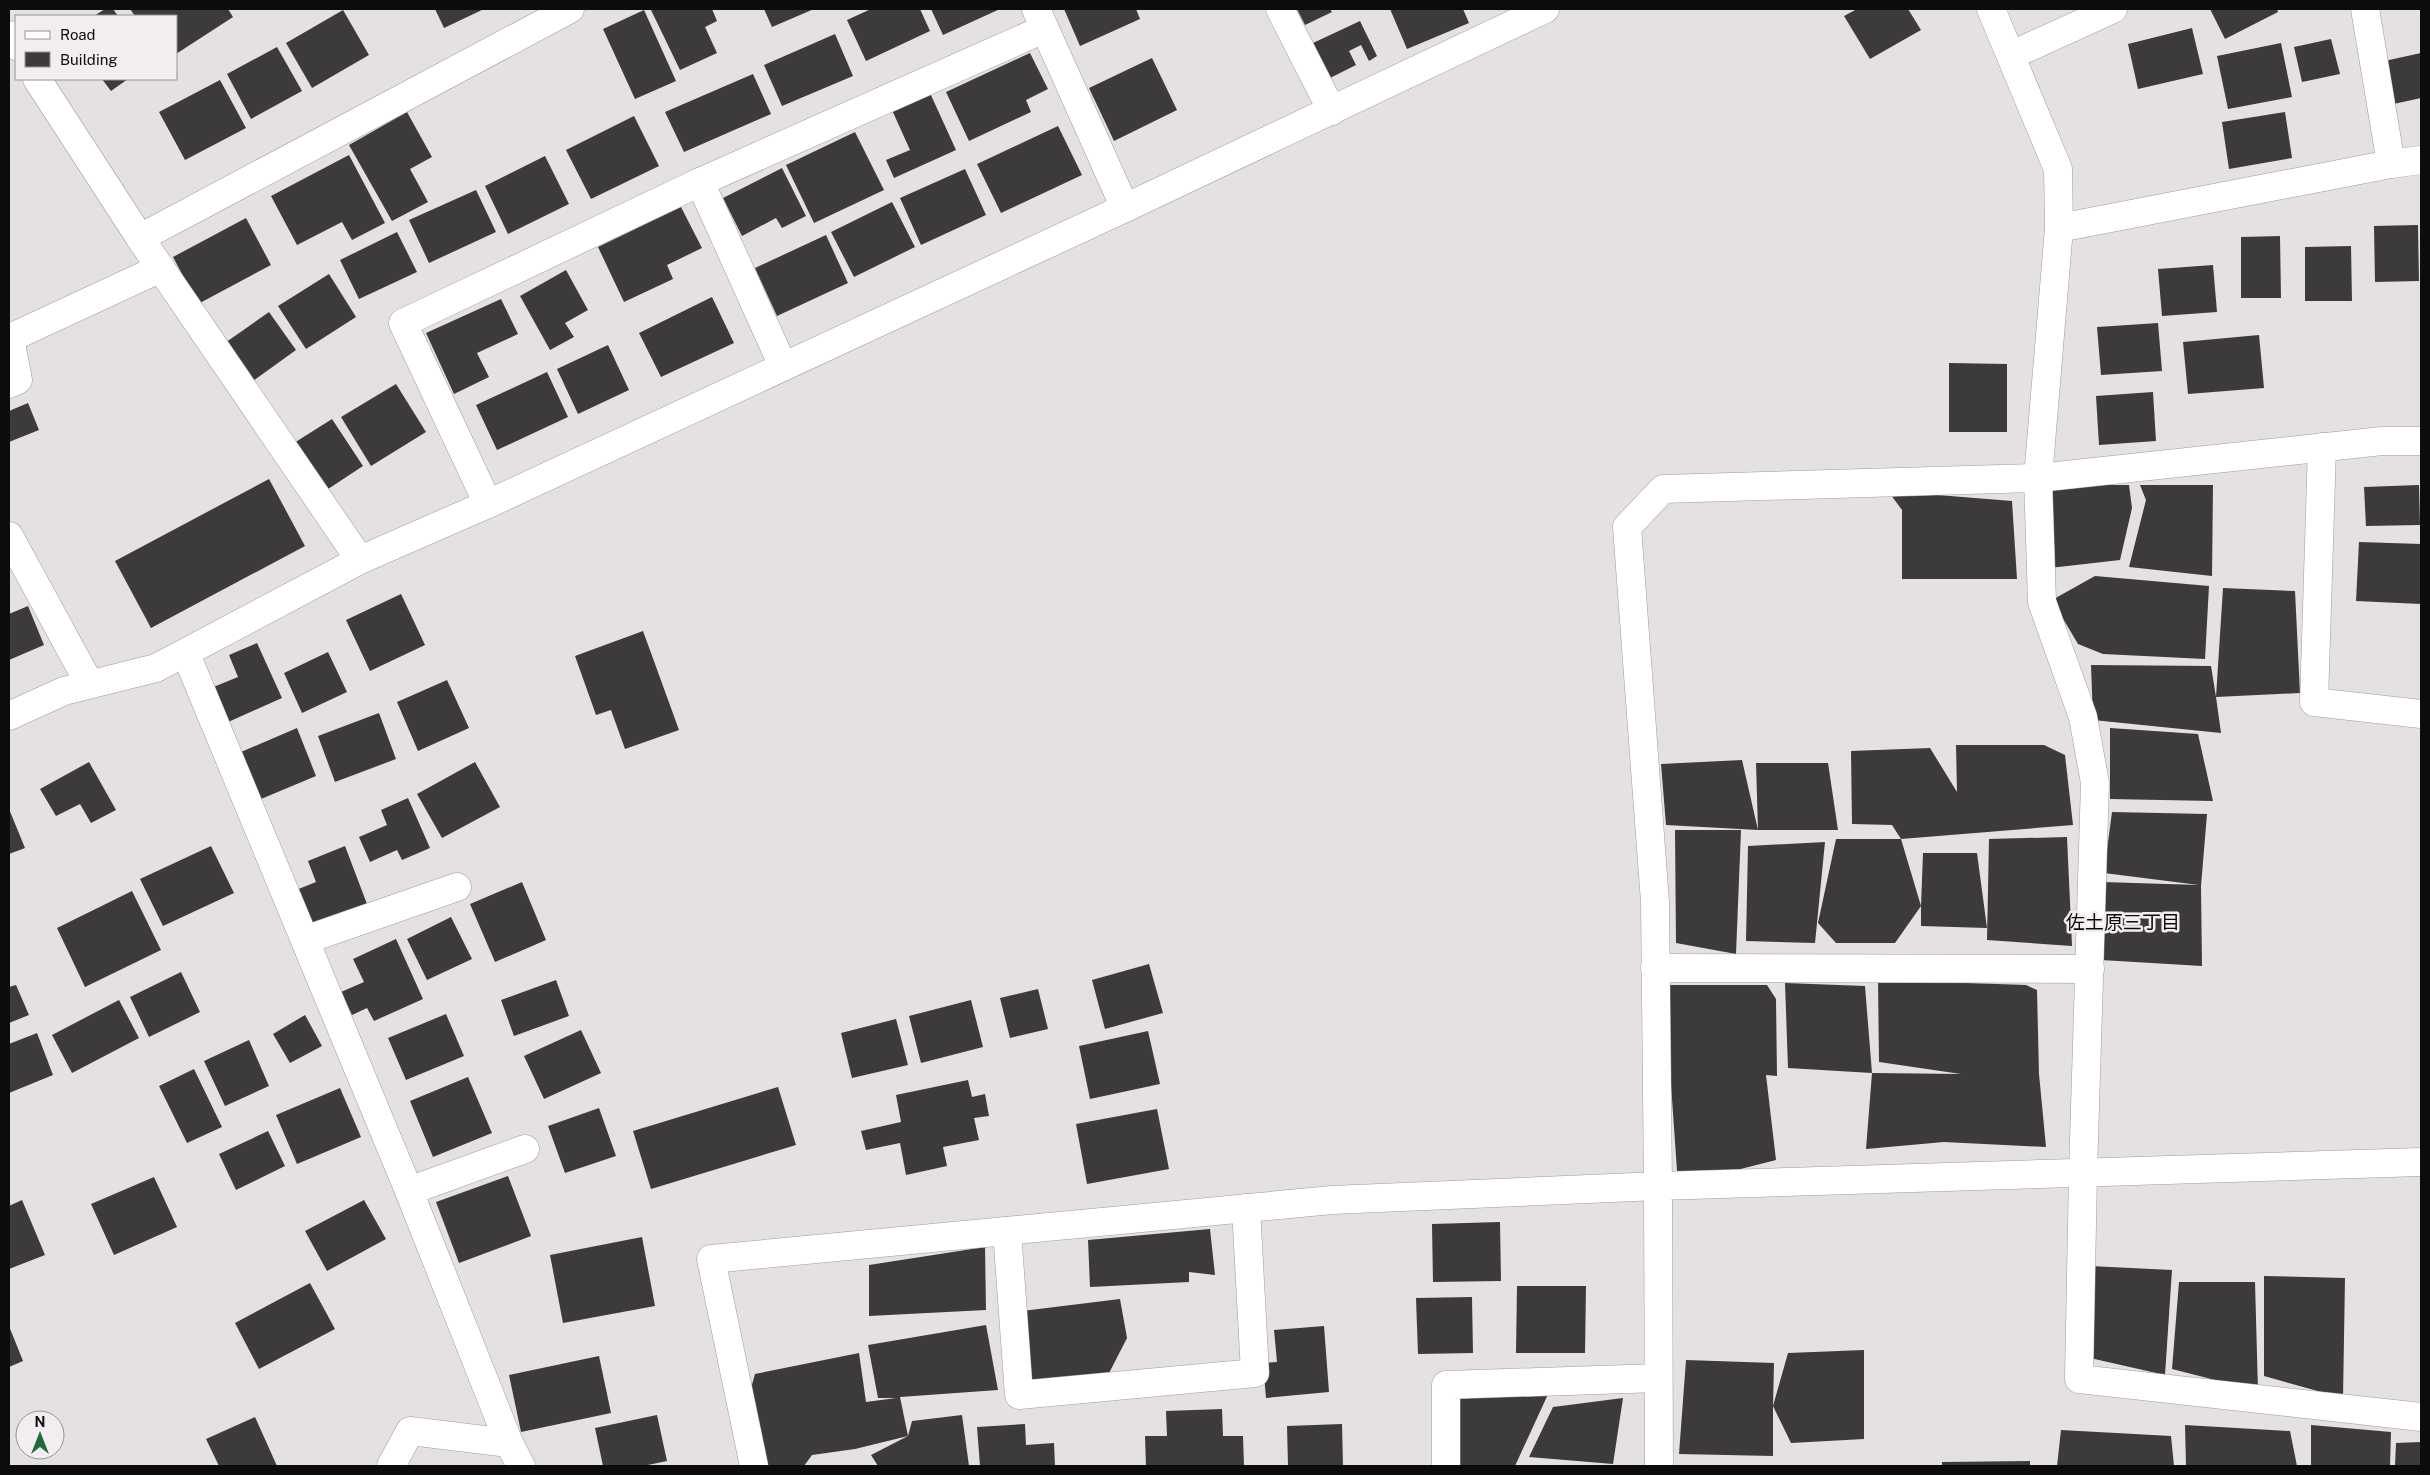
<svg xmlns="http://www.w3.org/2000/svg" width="2430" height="1475" font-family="'Public Sans','Noto Sans JP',sans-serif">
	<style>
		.building { fill: #3d3a3d }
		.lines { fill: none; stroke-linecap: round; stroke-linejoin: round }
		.minor-casing { stroke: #9e9b9e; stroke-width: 29 }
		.minor { stroke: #fff; stroke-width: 28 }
		.labels { text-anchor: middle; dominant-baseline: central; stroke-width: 5; stroke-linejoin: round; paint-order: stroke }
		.neighbourhood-label { font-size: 19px; fill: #0d0c0d; stroke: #f1edf1 }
	</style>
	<rect width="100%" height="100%" fill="#e4e0e3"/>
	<!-- building -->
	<g class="building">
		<path d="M105,9H113L118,16H94Z"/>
		<path d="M130,9H228L233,17L176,54V16H135Z"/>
		<path d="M435,9H484L444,28Z"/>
		<path d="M654,9H712L717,21L705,27L717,53L680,70L651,10Z"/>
		<path d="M764,9H814L772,27Z"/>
		<path d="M871,9H920L930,31L866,61L847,20Z"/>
		<path d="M931,9H1000L943,35Z"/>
		<path d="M1064,9H1136L1140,19L1080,46Z"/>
		<path d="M1297,9H1330L1332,12L1305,25Z"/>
		<path d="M1390,9H1463L1469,23L1407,49Z"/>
		<path d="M1857,9H1908L1921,30L1870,59L1844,16Z"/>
		<path d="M2210,9H2277L2278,12L2225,39Z"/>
		<path d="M343,10L369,55L312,88L286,43Z"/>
		<path d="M644,10L676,81L635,99L603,29Z"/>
		<path d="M1360,21L1377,56L1369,61L1361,45L1349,51L1356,65L1330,78L1313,43Z"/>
		<path d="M2192,28L2203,74L2138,89L2128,44Z"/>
		<path d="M835,34L853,76L782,106L764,65Z"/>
		<path d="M2331,39L2340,74L2302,82L2294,47Z"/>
		<path d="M2281,43L2292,97L2228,109L2217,56Z"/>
		<path d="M277,47L302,91L251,119L227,74Z"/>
		<path d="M1030,53L1048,89L1026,100L1031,112L969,141L946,92Z"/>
		<path d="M2421,53V98L2389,105L2380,62Z"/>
		<path d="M1152,58L1177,110L1114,141L1089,88Z"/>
		<path d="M753,74L771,114L684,152L665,112Z"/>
		<path d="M102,79H128L111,91Z"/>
		<path d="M220,80L246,128L185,160L159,112Z"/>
		<path d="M930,93L956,150L894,178L886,160L910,150L892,110Z"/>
		<path d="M407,112L432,157L410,169L428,202L392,221L349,145Z"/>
		<path d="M2285,112L2292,158L2229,169L2222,122Z"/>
		<path d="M634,116L659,166L591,199L566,150Z"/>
		<path d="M1058,126L1082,175L1001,213L977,164Z"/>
		<path d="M855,132L884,190L814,223L786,165Z"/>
		<path d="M349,155L385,223L352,240L342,222L297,245L271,196Z"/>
		<path d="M545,156L569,204L508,234L485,186Z"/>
		<path d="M782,168L806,216L782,228L776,218L742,236L723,198Z"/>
		<path d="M965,169L986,215L921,245L900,198Z"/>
		<path d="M476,190L496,232L429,263L409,220Z"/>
		<path d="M892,202L915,247L854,277L831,232Z"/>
		<path d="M681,207L702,248L667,265L673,279L624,302L598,247Z"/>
		<path d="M246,218L271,265L198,304L173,257Z"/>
		<path d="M2418,225L2419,281L2375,282L2374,226Z"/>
		<path d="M397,232L417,272L359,299L340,260Z"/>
		<path d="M826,235L848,283L777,316L755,268Z"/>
		<path d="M2280,236L2281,298H2241V237Z"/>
		<path d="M2351,246L2352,301H2305V247Z"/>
		<path d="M2213,265L2217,312L2162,316L2158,269Z"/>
		<path d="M566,270L588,310L565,323L574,337L550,350L520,296Z"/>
		<path d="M329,274L356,317L306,349L278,306Z"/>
		<path d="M712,297L734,343L661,377L639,333Z"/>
		<path d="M501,299L518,334L477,353L489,377L454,394L426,333Z"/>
		<path d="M269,312L296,350L250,383L222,345Z"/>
		<path d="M2158,323L2162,371L2101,375L2097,327Z"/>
		<path d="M2259,335L2264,388L2188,394L2183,342Z"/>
		<path d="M608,345L629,390L578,414L557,369Z"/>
		<path d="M1949,363L2007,364V432H1949Z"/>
		<path d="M547,372L568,417L497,450L476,405Z"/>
		<path d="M396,384L426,432L371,466L341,417Z"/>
		<path d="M2153,392L2156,441L2099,445L2096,396Z"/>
		<path d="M28,403L39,430L9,442V411Z"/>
		<path d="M332,419L363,466L325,491L294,443Z"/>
		<path d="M269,479L305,546L151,628L115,561Z"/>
		<path d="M2052,485H2129L2132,508L2120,560L2041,569Z"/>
		<path d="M2140,485H2213L2212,576L2129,567L2146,500Z"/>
		<path d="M2419,485L2420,525L2366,526L2364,487Z"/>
		<path d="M1888,491L2012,501L2017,579H1902V510Z"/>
		<path d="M2359,542L2421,544V604L2356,601Z"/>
		<path d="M2095,576L2209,586L2205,659L2103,654L2078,644L2052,600Z"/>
		<path d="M2223,588L2295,591L2300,693L2216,697L2221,733L2093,720L2091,665L2211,666L2216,697Z"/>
		<path d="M401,594L425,645L370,671L346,620Z"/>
		<path d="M28,606L44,645L9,660V614Z"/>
		<path d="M643,631L679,730L625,749L611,710L596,715L575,656Z"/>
		<path d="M257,643L282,698L226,723L211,688L238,677L229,655Z"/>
		<path d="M328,652L347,692L302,713L284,673Z"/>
		<path d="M447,680L469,728L418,751L397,702Z"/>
		<path d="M379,713L396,759L335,782L318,736Z"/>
		<path d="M297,728L316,776L261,799L241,752Z"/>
		<path d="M2110,728L2198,734L2213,801L2110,799Z"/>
		<path d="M1956,745H2044L2065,755L2073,825L1901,839L1921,906L1923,853H1977L1987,928L1921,926V906L1895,943H1836L1818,923L1836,839H1901L1892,825L1852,824L1851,751L1930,748L1957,792Z"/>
		<path d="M1742,760L1758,830L1756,763H1828L1838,830H1758L1666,825L1661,764Z"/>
		<path d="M89,762L116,810L91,823L80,804L56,816L40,789Z"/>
		<path d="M475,762L500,807L442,838L417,794Z"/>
		<path d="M408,798L430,848L402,860L397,850L370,862L359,837L387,825L381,810Z"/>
		<path d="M9,809L25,848L9,854Z"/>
		<path d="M2112,812L2207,814L2201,886L2202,966L2101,960L2102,882L2199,885L2104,873Z"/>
		<path d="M1675,830H1741L1736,954L1676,943Z"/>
		<path d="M2067,837L2072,946L1987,940L1989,839Z"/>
		<path d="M1825,842L1815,943L1746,941L1748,846Z"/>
		<path d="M211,846L234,893L163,926L140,879Z"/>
		<path d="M345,846L367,904L309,926L296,890L316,882L308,861Z"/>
		<path d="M522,882L546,940L495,962L470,904Z"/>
		<path d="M132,891L161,950L85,987L57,928Z"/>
		<path d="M451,917L472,959L427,980L407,939Z"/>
		<path d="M396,939L423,999L374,1021L367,1008L352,1015L341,992L364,982L353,959Z"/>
		<path d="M1149,964L1163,1013L1105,1029L1092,980Z"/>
		<path d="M181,972L200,1012L149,1037L130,997Z"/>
		<path d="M556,980L569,1016L514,1036L501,1000Z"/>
		<path d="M1878,980L2026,985L2037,990L2039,1074L2046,1147L1944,1142L1866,1149L1872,1073L1961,1074L1879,1062Z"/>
		<path d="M1785,983L1865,986L1872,1073L1788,1068Z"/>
		<path d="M16,985L29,1015L9,1023V987Z"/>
		<path d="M1667,985H1767L1776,999L1777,1076L1766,1075L1776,1160L1678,1185L1670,1070Z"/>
		<path d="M1038,989L1048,1029L1010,1038L1000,998Z"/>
		<path d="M119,1000L139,1038L72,1073L52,1035Z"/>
		<path d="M971,1000L983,1047L921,1063L909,1016Z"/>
		<path d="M446,1014L464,1056L406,1080L388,1038Z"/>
		<path d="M305,1015L322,1046L290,1063L273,1034Z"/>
		<path d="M896,1019L908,1065L852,1078L841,1033Z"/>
		<path d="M581,1030L601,1073L544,1099L524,1056Z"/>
		<path d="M1148,1031L1160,1084L1090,1099L1079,1046Z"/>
		<path d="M37,1033L53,1075L9,1093V1044Z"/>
		<path d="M249,1040L269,1086L225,1106L204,1061Z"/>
		<path d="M194,1069L222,1127L187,1143L159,1086Z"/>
		<path d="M468,1077L492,1133L433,1157L410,1101Z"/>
		<path d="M968,1080L972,1097L985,1094L989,1116L974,1118L979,1140L943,1147L947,1166L906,1175L900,1143L866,1150L861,1131L901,1122L896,1095Z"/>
		<path d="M778,1087L796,1145L651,1189L633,1131Z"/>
		<path d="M340,1088L361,1137L297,1164L276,1115Z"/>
		<path d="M599,1108L616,1156L565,1173L548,1126Z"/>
		<path d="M1157,1109L1169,1169L1087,1184L1076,1124Z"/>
		<path d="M268,1131L285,1166L236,1190L219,1154Z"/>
		<path d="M508,1176L531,1236L459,1263L436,1202Z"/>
		<path d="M154,1177L177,1227L114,1255L91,1204Z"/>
		<path d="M22,1200L45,1255L9,1269V1206Z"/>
		<path d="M364,1200L386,1239L327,1271L305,1231Z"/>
		<path d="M1500,1222L1501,1281L1433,1282L1432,1224Z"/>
		<path d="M1210,1229L1215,1275L1189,1272V1282L1090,1287L1088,1240Z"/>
		<path d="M642,1237L655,1306L563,1323L550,1255Z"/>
		<path d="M985,1247L986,1310L869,1316V1265Z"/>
		<path d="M2090,1266L2172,1270L2165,1375L2090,1358Z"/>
		<path d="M2264,1276L2345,1278L2343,1398L2264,1376Z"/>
		<path d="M2179,1282H2255L2258,1391L2172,1369Z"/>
		<path d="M310,1283L335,1329L259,1369L235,1323Z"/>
		<path d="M1517,1286H1586L1585,1353H1516Z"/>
		<path d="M1472,1297L1473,1353L1418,1354L1416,1298Z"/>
		<path d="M1120,1299L1127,1338L1106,1379H1018L1013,1312Z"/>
		<path d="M986,1325L998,1390L900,1397L908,1436L912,1421L962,1415L969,1466H878L871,1455L908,1436L855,1449L812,1455L804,1466H760L748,1399L755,1374L859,1353L866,1402L896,1398H878L868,1345Z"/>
		<path d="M9,1326L23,1361L9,1367Z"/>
		<path d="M1324,1326L1329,1392L1266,1398L1263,1363L1277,1362L1274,1330Z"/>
		<path d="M1864,1350V1439L1791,1443L1773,1406V1456L1679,1454L1686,1360L1774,1363L1773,1406L1788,1353Z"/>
		<path d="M599,1356L611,1413L521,1432L509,1375Z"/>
		<path d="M1549,1392L1515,1466H1449L1455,1393Z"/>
		<path d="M1623,1398L1613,1464L1529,1457L1553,1407Z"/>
		<path d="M1222,1409L1223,1436H1243L1244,1466H1146L1145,1436H1167L1166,1411Z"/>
		<path d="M657,1415L667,1461L643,1466H603L595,1428Z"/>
		<path d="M255,1417L277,1466H219L206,1439Z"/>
		<path d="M1025,1424L1026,1445L1054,1443L1055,1466H980L977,1427Z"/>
		<path d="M1342,1424L1343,1466H1288L1287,1426Z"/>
		<path d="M2185,1425L2290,1431L2297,1466H2186Z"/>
		<path d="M2311,1425L2391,1432L2390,1466H2311Z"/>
		<path d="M2061,1430L2171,1436L2174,1466H2057Z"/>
		<path d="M2421,1442V1466H2395L2396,1443Z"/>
		<path d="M2030,1461V1466H1942V1462Z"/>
	</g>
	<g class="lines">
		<defs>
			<g id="minor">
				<path d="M1036,9L1125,208"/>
				<path d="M1280,9L1332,111"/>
				<path d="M1991,9L2058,169L2059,228L2038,478L2382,441H2421"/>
				<path d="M2365,9L2391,164L2421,160"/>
				<path d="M9,35L16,46"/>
				<path d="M2012,55L2113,9"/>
				<path d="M37,79L140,238L360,560"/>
				<path d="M700,182L783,366"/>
				<path d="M2059,228L2391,164"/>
				<path d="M140,238L570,9"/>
				<path d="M9,384L18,380L10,338L161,268"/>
				<path d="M2322,447L2314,702L2421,714"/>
				<path d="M488,504L403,323L700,182L1044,29"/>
				<path d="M9,536L89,683"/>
				<path d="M186,654L409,1191L509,1443L521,1466"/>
				<path d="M9,716L64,691L156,668L360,560L488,504L1125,208L1545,9"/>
				<path d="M305,940L457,887"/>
				<path d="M1655,968L2090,969"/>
				<path d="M409,1191L525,1149"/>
				<path d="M1007,1231L1019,1395L1255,1373L1246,1208"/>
				<path d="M391,1466L410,1431L509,1443"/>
				<path d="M754,1466L711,1259L1332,1200L1658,1186L1655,902L1627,527L1663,489L2038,478L2042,602L2083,717L2095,783L2083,1173L2079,1379L2421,1417"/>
				<path d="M1446,1466V1385L1658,1378"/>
				<path d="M1659,1466L1658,1186L2421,1162"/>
			</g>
		</defs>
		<!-- minor casing -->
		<use href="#minor" class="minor-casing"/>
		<!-- minor -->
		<use href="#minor" class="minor"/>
	</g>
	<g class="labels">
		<!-- neighbourhood labels -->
		<g class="neighbourhood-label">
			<text x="2123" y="922">佐土原三丁目</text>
		</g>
	</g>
	<!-- border -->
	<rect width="2430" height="1475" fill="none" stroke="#0d0c0d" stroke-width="20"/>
	<!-- legend -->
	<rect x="15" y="15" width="162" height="65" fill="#f1edf1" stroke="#969396"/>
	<rect x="25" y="31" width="25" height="8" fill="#ffffff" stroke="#969396"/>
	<text x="60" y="40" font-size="15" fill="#0d0c0d">Road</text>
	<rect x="25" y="52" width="25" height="15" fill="#3d3a3d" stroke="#969396"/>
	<text x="60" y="65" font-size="15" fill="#0d0c0d">Building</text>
	<!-- north arrow -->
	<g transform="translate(40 1435)"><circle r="24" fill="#f1edf1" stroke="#969396"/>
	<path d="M0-4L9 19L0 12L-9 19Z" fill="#226b39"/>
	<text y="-8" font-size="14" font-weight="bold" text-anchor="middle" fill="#0d0c0d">N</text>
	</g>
</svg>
